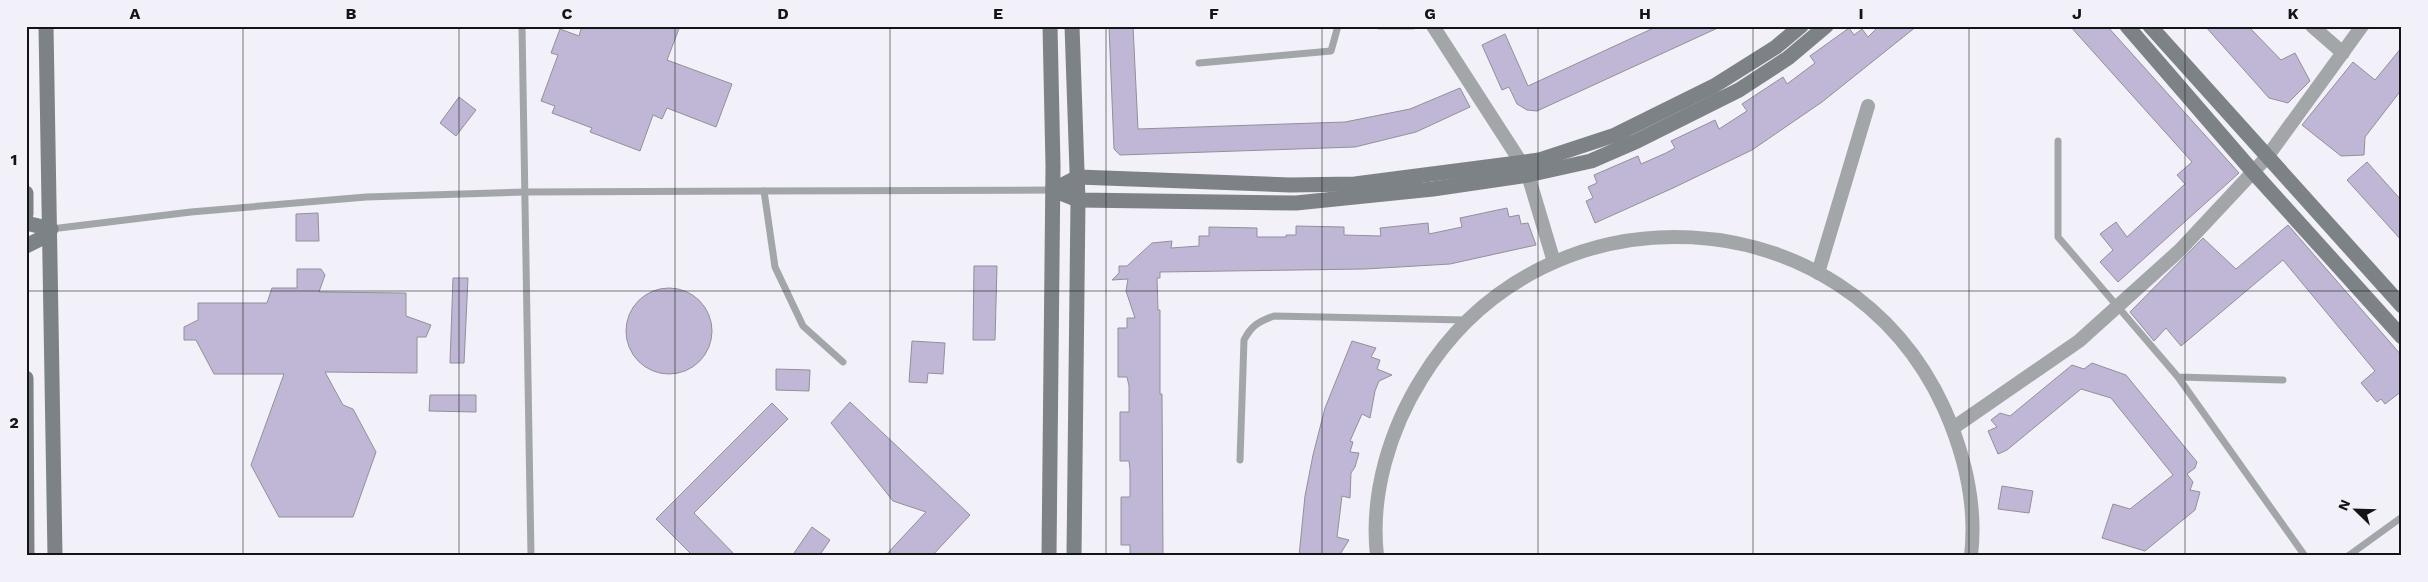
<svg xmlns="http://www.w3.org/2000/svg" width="2428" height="582" font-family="'Work Sans',sans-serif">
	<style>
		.building { fill: #bfb7d5; stroke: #939099 }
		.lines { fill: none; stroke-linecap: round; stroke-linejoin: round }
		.service { stroke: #a3a6a9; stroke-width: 7 }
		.minor { stroke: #a3a6a9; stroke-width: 14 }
		.secondary { stroke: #7d8286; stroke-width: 15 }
		.grid { fill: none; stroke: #141316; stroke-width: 1; stroke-opacity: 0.55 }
		.neatline { fill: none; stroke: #141316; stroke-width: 2 }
		.grid-label { font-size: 16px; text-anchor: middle; font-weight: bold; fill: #141316 }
	</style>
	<rect width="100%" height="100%" fill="#f2f0f9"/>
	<!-- building -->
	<g class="building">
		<path d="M582,26H680L667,60L732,84L716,127L667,108L662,119L653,115L640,151L590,132L592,128L552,113L555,106L541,101L558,55L551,53L560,29L579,36Z"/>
		<path d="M1109,26H1133L1138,129L1345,122L1410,109L1460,88L1470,107L1416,132L1355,147L1120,155L1114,149Z"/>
		<path d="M1658,26H1722L1537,111L1527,110L1517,104L1509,87L1502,90L1482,45L1505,34L1528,86Z"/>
		<path d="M1879,26H1917L1822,102L1752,150L1673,188L1595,223L1586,201L1593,198L1588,187L1597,183L1594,175L1638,156L1641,164L1666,153L1675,148L1671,141L1715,120L1719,129L1747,111L1742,104L1783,77L1787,84L1815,63L1810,56L1849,28L1854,35L1862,29L1868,37Z"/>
		<path d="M2070,26H2107L2239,173L2118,282L2100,262L2113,250L2100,234L2116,222L2127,237L2185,184L2177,175L2192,162Z"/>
		<path d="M2205,26H2248L2281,60L2295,53L2310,81L2288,103L2269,98Z"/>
		<path d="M2402,47V89L2365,137L2364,155L2341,156L2302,125L2353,62L2375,80Z"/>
		<path d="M459,97L476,110L456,136L440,123Z"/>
		<path d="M2367,162L2402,201V241L2347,180Z"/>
		<path d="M1507,208L1509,217L1519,215L1521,224L1528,223L1536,245L1450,264L1365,269L1160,272V278H1157L1158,310H1160V394H1162L1163,556L1130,555V545H1121V497H1130V470L1129,461H1120V412H1129V386L1127,377H1118V328H1127V318H1135L1126,291L1128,279L1112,280L1119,273V266H1127L1152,243L1172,241L1171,248L1199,246V236H1209V227L1257,228V237H1286V235H1296V226L1344,227V235L1381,236L1380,228L1428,223L1429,234L1462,227L1460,218Z"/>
		<path d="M318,213L319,241H296V214Z"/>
		<path d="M2288,225L2402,356V391L2385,404L2381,399L2377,402L2361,383L2375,371L2283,260L2181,346L2166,328L2154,341L2130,312L2203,238L2236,269Z"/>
		<path d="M974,266H997L995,340H973Z"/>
		<path d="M297,269H321L325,275L319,292L406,293V316L431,325L426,337H417V373L325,372L343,405L353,409L376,452L353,517H279L251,465L284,374H214L196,340H184V327L198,320V303H267L272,288H297Z"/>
		<path d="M453,278H468L464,363H450Z"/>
		<circle cx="669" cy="331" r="43"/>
		<path d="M912,341L945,343L943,374L928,373L927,383L909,382Z"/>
		<path d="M1352,341L1376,348L1371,357L1380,360L1377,369L1392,375L1379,381L1375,391L1370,418L1362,414L1350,441L1353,442L1350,452L1359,453L1355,467L1351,473L1350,498L1342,496L1337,537L1349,540L1339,556H1299L1305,496L1313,455L1325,408Z"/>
		<path d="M2092,363L2126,375L2197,462L2195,468L2187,474L2193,482L2190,490L2200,492L2195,510L2145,551L2102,538L2113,504L2130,509L2173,475L2111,398L2081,389L2007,450L1998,454L1988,431L1997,427L1991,420L2000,413L2010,416L2072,365L2084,369Z"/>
		<path d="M776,369L810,370L809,391L776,390Z"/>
		<path d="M430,395H476V412L429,411Z"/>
		<path d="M850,402L970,515L932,556H885L926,512L893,501L831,423Z"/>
		<path d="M772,403L788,419L694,513L736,556H693L656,519Z"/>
		<path d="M2002,486L2033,491L2029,513L1998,509Z"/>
		<path d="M812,527L830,540L819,556H792Z"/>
	</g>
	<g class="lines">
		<!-- service -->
		<g class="service">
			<path d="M522,26L531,556"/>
			<path d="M1379,26H1413"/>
			<path d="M1199,63L1331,51L1338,26"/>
			<path d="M2058,141V237L2178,377L2283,380"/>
			<path d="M764,191L775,267L803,326L843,362"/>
			<path d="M51,229L191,212L366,197L525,192L1053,190"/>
			<path d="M2178,377L2305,556"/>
			<path d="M1240,460L1244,340C1251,326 1259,321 1274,316L1465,320"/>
			<path d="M2348,556L2402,517"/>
		</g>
		<!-- minor -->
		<g class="minor">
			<path d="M1433,26L1522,164L1528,175L1554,262"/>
			<path d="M2312,26L2343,53"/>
			<path d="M1818,273L1868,106"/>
			<path d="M1953,428L2079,341L2180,250L2267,157L2362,26"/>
			<path d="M1377,556C1370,494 1390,429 1422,378C1545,178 1845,193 1944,408C1964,453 1977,505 1971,556"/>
		</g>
		<!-- secondary -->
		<g class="secondary">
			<path d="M46,26L55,556"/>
			<path d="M1072,26L1078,200L1074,556"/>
			<path d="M2127,26L2254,173L2402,337"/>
			<path d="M2150,26L2402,306"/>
			<path d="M1053,190L1078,200L1296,203L1433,189L1528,175L1591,161L1637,141L1739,90L1788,58L1826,26"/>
			<path d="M1053,190L1078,177L1290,185L1355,184L1539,160L1615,135L1714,86L1776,47L1801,26"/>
			<path d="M26,193V214"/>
			<path d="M26,223L51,229L40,239L26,246"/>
			<path d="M26,378L27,556"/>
			<path d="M1049,556L1053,166L1050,26"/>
		</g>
	</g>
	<!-- grid -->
	<path class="grid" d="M243,26V556M459,26V556M675,26V556M890,26V556M1106,26V556M1322,26V556M1538,26V556M1753,26V556M1969,26V556M2185,26V556M26,291H2402"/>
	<!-- border -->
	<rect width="2428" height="582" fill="none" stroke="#f2f0f9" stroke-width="55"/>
	<!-- north arrow -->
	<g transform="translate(2356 510) rotate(293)" stroke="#f2f0f9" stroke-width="4" paint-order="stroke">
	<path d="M0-4L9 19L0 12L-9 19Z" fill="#141316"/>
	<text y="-8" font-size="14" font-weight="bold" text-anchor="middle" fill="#141316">N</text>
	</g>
	<rect x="28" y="28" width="2372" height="526" class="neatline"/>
	<g class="grid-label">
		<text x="135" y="19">A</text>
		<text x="351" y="19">B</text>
		<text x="567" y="19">C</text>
		<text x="783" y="19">D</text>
		<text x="998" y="19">E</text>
		<text x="1214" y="19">F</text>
		<text x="1430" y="19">G</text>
		<text x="1645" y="19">H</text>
		<text x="1861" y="19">I</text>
		<text x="2077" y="19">J</text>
		<text x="2293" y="19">K</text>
		<text x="14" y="165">1</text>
		<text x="14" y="428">2</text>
	</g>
</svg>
